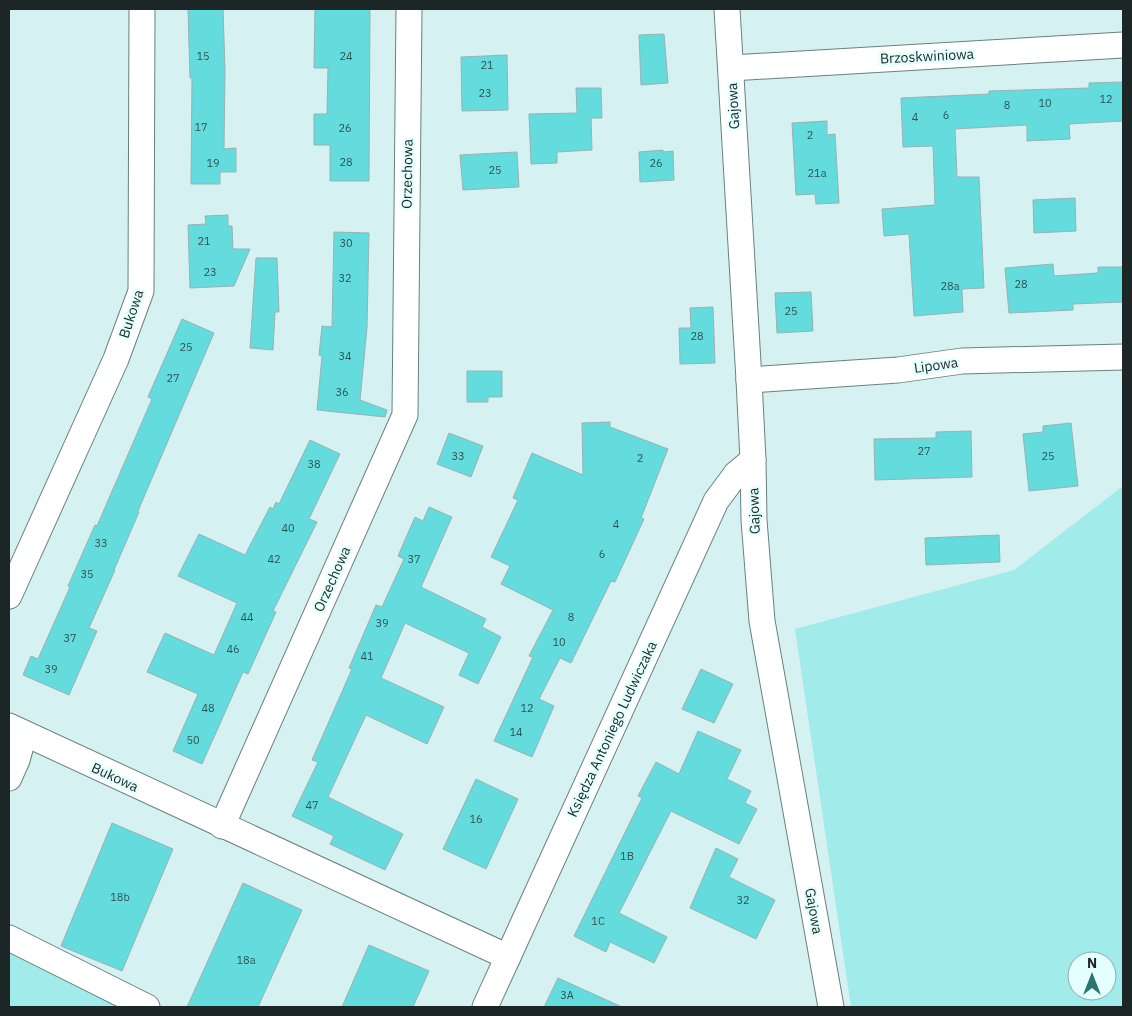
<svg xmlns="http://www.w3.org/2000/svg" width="1132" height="1016" font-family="'IBM Plex Sans',sans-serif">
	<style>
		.green { fill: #a1ebeb; fill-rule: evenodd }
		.building { fill: #64dbdc; stroke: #99b2b2 }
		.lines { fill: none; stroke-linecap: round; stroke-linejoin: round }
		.street-casing { stroke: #688181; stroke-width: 27 }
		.street { stroke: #fff; stroke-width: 25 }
		.labels { text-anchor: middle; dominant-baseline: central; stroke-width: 5; stroke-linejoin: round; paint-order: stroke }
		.number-label { font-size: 11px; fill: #2e5354 }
		.street-label { font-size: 14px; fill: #1c2626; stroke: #e3fffe }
	</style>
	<rect width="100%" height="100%" fill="#d6f1f1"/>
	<!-- green -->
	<g class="green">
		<path d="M1123,486V1007H851L795,629L1014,570ZM1077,961H1107V991H1077Z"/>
		<path d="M9,938L147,1007H9Z"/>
	</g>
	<!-- building -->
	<g class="building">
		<path d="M188,9H223L225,70L224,149L236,148V172H220V184H191L192,78H190Z"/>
		<path d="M315,9H370L369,181H330V145H314V114H327L328,68H314Z"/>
		<path d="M664,34L668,83L641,85L639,35Z"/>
		<path d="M507,55L508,110L462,111L461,57Z"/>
		<path d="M1123,82V121L1069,124L1070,139L1027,141V125L955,129L957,177H979L984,288L962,289L963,312L914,316L909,234L884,236L882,209L935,205L933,146L903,147L901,98L989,94V91L1089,88V83Z"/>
		<path d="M576,88H601L602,118H591L592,150L557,152V163L531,164L529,114L577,113Z"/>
		<path d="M827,121V135L835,134L839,203L816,204L815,194L796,195L792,123Z"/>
		<path d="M663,150V152L673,151L674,180L640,182L639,152Z"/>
		<path d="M517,152L519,187L463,190L460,155Z"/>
		<path d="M1075,198L1076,231L1034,233L1033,200Z"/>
		<path d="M228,215V226H232L233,249H250L234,286L190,288L188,225L206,224L205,216Z"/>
		<path d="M334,232L369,233L367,328L360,400L387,410L385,417L317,410L322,356L319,355L322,326L332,327Z"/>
		<path d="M256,258H277L279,312H275L273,350L250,348Z"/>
		<path d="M1053,264L1054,276L1098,273V267H1123V302L1073,304V310L1009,313L1005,268Z"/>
		<path d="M811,292L813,331L777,333L775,293Z"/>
		<path d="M713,307L715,363L680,364L679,328H691L690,308Z"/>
		<path d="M182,319L214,333L138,511L139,512L114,570H115L89,628L97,631L69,695L23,675L31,656L38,659L70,587L68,586L95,525L97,526L152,399L148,397Z"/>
		<path d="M467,371H502V397H488V402H467Z"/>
		<path d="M610,422V427L668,449L641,518L644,519L615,582L611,581L571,663L560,658L539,699L554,706L532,757L494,741L533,657L529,656L553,610L501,584L510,566L491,557L518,500L513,498L532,453L583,475L582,423Z"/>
		<path d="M1071,423L1078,486L1029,491L1023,434L1043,432V426Z"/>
		<path d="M971,431L972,477L875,480L874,439L936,438V432Z"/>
		<path d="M449,433L483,446L471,477L437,464Z"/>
		<path d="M310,440L340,454L309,519L317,522L273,611L276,612L248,674L243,672L202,764L173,751L198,694L147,672L165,633L214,655L237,603L178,576L199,534L245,555L270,507L273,509L276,502L279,504Z"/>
		<path d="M429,507L452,517L421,587L486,619L482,627L501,637L478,684L459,675L469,653L405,623L381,678L444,707L427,744L366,715L328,797L403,834L385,870L330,844L334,836L292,816L318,762L312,760L352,669L349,668L376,605L382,607L404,559L398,556L415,517L423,521Z"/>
		<path d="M999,535L1000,562L926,565L925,538Z"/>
		<path d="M701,669L733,684L714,723L682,709Z"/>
		<path d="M698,731L741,750L727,779L751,791L745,803L757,809L739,844L671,811L619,913L667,937L654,963L610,942L606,952L574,936L642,798L638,796L656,762L679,774Z"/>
		<path d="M476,779L518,799L486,869L443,849Z"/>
		<path d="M112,823L173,849L122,971L61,946Z"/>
		<path d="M716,848L738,859L729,877L775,900L756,939L690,908Z"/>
		<path d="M243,883L302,910L258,1007H187Z"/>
		<path d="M369,945L429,971L413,1007H342Z"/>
		<path d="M558,978L622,1007H544Z"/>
	</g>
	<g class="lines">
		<defs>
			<g id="street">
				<path d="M727,9L749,380L753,460L754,520L762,621L831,1007"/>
				<path d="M731,68L1123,45"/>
				<path d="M749,380L898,370L962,361L1123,357"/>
				<path d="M9,596L116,359L141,291L142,9"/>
				<path d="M9,726L508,957"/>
				<path d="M9,778L17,760L24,735"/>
				<path d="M222,826L405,415L409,9"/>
				<path d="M9,938L147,1007"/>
				<path d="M485,1007L716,501L736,474L753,460"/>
			</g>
		</defs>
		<!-- street casing -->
		<use href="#street" class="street-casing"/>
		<!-- street -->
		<use href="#street" class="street"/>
	</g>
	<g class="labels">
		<!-- number labels -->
		<g class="number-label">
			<text x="203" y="56">15</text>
			<text x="346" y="56">24</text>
			<text x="487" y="65">21</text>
			<text x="485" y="93">23</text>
			<text x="1106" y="99">12</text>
			<text x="1045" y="103">10</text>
			<text x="1007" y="105">8</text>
			<text x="946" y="115">6</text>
			<text x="915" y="117">4</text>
			<text x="201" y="127">17</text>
			<text x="345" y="128">26</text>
			<text x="810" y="135">2</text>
			<text x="346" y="162">28</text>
			<text x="213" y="163">19</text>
			<text x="656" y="163">26</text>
			<text x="495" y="170">25</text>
			<text x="817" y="173">21a</text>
			<text x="204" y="241">21</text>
			<text x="346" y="243">30</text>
			<text x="210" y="272">23</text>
			<text x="345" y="278">32</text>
			<text x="1021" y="284">28</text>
			<text x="950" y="286">28a</text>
			<text x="791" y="311">25</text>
			<text x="697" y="336">28</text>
			<text x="186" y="347">25</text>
			<text x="345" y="356">34</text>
			<text x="173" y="378">27</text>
			<text x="342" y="392">36</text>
			<text x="924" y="451">27</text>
			<text x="458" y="456">33</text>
			<text x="1048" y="456">25</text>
			<text x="640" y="458">2</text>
			<text x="314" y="464">38</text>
			<text x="616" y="524">4</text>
			<text x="288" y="528">40</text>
			<text x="101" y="543">33</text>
			<text x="602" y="554">6</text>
			<text x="274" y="559">42</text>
			<text x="414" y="559">37</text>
			<text x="87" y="574">35</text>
			<text x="247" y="617">44</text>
			<text x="571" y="617">8</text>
			<text x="382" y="623">39</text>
			<text x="70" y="638">37</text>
			<text x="559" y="642">10</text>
			<text x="233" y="649">46</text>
			<text x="367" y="656">41</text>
			<text x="51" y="669">39</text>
			<text x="208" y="708">48</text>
			<text x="527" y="708">12</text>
			<text x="516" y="732">14</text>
			<text x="193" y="740">50</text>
			<text x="312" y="805">47</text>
			<text x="476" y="819">16</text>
			<text x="627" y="856">1B</text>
			<text x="120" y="897">18b</text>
			<text x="743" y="900">32</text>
			<text x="598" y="921">1C</text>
			<text x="246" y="960">18a</text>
			<text x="567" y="995">3A</text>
		</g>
		<!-- street labels -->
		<g class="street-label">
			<text transform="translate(927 56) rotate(-3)">Brzoskwiniowa</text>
			<text transform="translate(733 106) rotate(-93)">Gajowa</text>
			<text transform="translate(407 174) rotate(-89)">Orzechowa</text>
			<text transform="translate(131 314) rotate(-72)">Bukowa</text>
			<text transform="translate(936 365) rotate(-8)">Lipowa</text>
			<text transform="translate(754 511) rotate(-92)">Gajowa</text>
			<text transform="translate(332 579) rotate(-66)">Orzechowa</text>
			<text transform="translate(612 729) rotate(-65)">Księdza Antoniego Ludwiczaka</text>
			<text transform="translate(115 777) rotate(25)">Bukowa</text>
			<text transform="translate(814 911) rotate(80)">Gajowa</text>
		</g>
	</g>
	<!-- border -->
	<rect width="1132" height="1016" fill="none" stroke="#1c2626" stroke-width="20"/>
	<!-- north arrow -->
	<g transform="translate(1092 976)"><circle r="24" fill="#e3fffe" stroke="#93a8a8"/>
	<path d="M0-4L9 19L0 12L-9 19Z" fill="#2a7475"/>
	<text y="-8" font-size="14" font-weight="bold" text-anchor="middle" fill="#1c2626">N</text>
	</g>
</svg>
